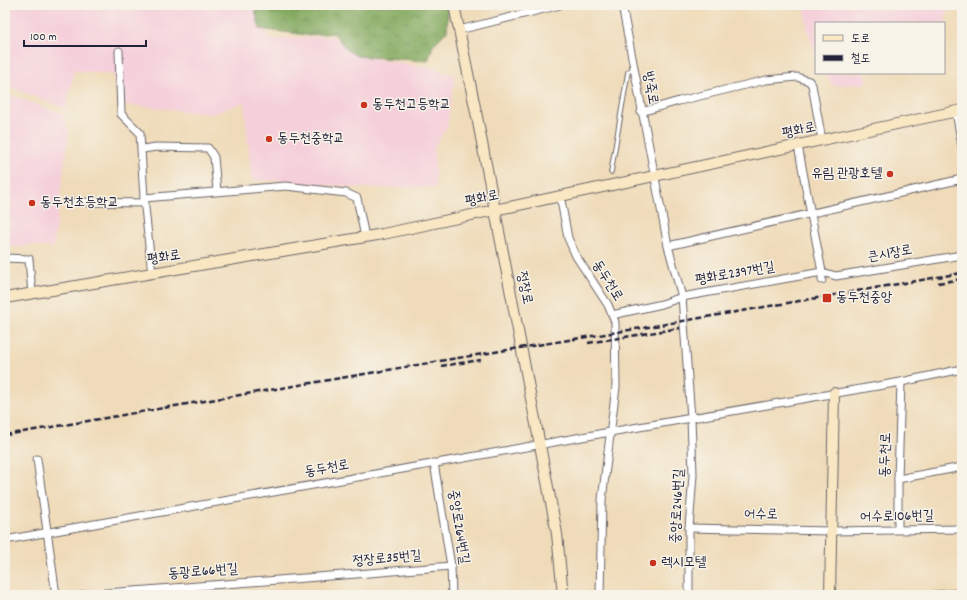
<svg xmlns="http://www.w3.org/2000/svg" width="967" height="600" font-family="Dekko,'Poor Story',sans-serif">
	<style>
		.built { fill: #f5cfda }
		.forest { fill: url(#forest-crowns); stroke: #53664e }
		.lines { fill: none; stroke-linecap: round; stroke-linejoin: round }
		.lane-casing { stroke: #6a6367; stroke-width: 5.5 }
		.street-casing { stroke: #6a6367; stroke-width: 9 }
		.secondary-casing { stroke: #6a6367; stroke-width: 12 }
		.lane { stroke: #fff; stroke-width: 3.5 }
		.street { stroke: #fff; stroke-width: 7 }
		.secondary { stroke: #f9e7c3; stroke-width: 10 }
		.rail { stroke: #22223b; stroke-width: 2.5; stroke-dasharray: 6 3; stroke-linecap: butt }
		.poi-dot { fill: #c8321e; stroke: #f7f3e8; stroke-width: 1.5 }
		.labels { text-anchor: middle; dominant-baseline: central; stroke-width: 3; stroke-linejoin: round; paint-order: stroke }
		.street-label { font-size: 14px; fill: #22223b; stroke: #f7f3e8 }
		.poi-label { font-size: 14px; fill: #22223b; stroke: #f7f3e8; text-anchor: start }
	</style>
	<defs>
		<pattern id="forest-crowns" width="20" height="18" patternUnits="userSpaceOnUse"><rect width="20" height="18" fill="#84aa60"/><path d="M2 6a3 3 0 1 1 6 0M12 15a3 3 0 1 1 6 0" fill="none" stroke="#6c8a50"/></pattern>
	</defs>
	<rect width="100%" height="100%" fill="#f7f3e8"/>
	<filter id="ink" filterUnits="userSpaceOnUse"><feTurbulence type="fractalNoise" baseFrequency=".025" numOctaves="2"/><feDisplacementMap in="SourceGraphic" scale="8" xChannelSelector="R" yChannelSelector="G"/><feConvolveMatrix kernelMatrix="1 2 1 2 8 2 1 2 1" color-interpolation-filters="sRGB"/></filter>
	<filter id="wash" filterUnits="userSpaceOnUse"><feTurbulence type="fractalNoise" baseFrequency=".012" numOctaves="4" result="noise"/><feDisplacementMap in="SourceGraphic" scale="16" xChannelSelector="R" yChannelSelector="G"/><feGaussianBlur stdDeviation="0.9" result="paint"/><feColorMatrix in="noise" values="0 0 0 0 0 0 0 0 0 0 0 0 0 0 0 0 0 1.4 0 .05"/><feComposite in="paint" operator="in"/></filter>
	<g filter="url(#wash)">
		<rect width="100%" height="100%" fill="#efdbb9"/>
		<!-- built -->
		<g class="built">
			<path d="M5,5H252L269,40L332,36L360,56L435,69L455,76L447,127L434,147L436,187L365,188L281,181L252,180L244,102L212,114L119,104L113,74L74,71L66,109L5,85Z"/>
			<path d="M804,5H947L948,7L944,30V23H816V55L808,32Z"/>
			<path d="M825,73H866V83L833,86Z"/>
			<path d="M5,93L63,114L69,132L53,248L30,245L22,247L5,246Z"/>
		</g>
		<!-- forest -->
		<path class="forest" d="M254,5H445L448,10L447,31L433,45L428,61L357,56L347,50L334,33L307,35L260,29Z"/>
	</g>
	<g filter="url(#ink)">
		<g class="lines">
			<defs>
				<path id="lane" d="M611,172L628,72L634,68"/>
				<g id="street">
					<path d="M622,5L668,246L682,297L822,272L798,146"/>
					<path d="M459,30L560,5"/>
					<path d="M119,51L121,114L140,133L144,198"/>
					<path d="M956,111L962,146"/>
					<path d="M641,112L679,101L766,80L797,77L809,81L812,85L822,140"/>
					<path d="M143,149L156,147L208,148L214,157L217,191"/>
					<path d="M560,195L568,238L576,256L608,305L615,322L616,387L602,500L600,595"/>
					<path d="M76,202L145,203"/>
					<path d="M668,246L962,179"/>
					<path d="M5,258L29,259L32,294"/>
					<path d="M152,274L144,198L286,186L346,193L357,198L365,237"/>
					<path d="M822,280V272L836,276L962,255"/>
					<path d="M612,315L662,304L682,297L691,418L693,475L689,528V595"/>
					<path d="M37,459L56,595"/>
					<path d="M434,463L451,566L452,595"/>
					<path d="M898,479L962,467"/>
					<path d="M689,528L832,531L962,529"/>
					<path d="M898,529V479L901,382"/>
					<path d="M5,540L610,432L901,382L962,369"/>
					<path d="M83,595C206,585 329,577 451,566"/>
					<path d="M934,595L962,593"/>
				</g>
				<g id="secondary">
					<path d="M454,5L478,122L557,534L563,595"/>
					<path d="M5,298L383,234L962,110"/>
					<path d="M830,595L834,393"/>
				</g>
			</defs>
			<!-- lane casing -->
			<use href="#lane" class="lane-casing"/>
			<!-- street casing -->
			<use href="#street" class="street-casing"/>
			<!-- secondary casing -->
			<use href="#secondary" class="secondary-casing"/>
			<!-- lane -->
			<use href="#lane" class="lane"/>
			<!-- street -->
			<use href="#street" class="street"/>
			<!-- secondary -->
			<use href="#secondary" class="secondary"/>
			<!-- rail -->
			<g class="rail">
				<path d="M938,283L962,279"/>
				<path d="M588,343L680,328"/>
				<path d="M441,366L481,360"/>
				<path d="M5,435L458,358L654,326L962,273"/>
			</g>
		</g>
	</g>
	<!-- markers -->
	<g class="poi-dot">
		<circle cx="364" cy="105" r="4"/>
		<circle cx="269" cy="139" r="4"/>
		<circle cx="890" cy="174" r="4"/>
		<circle cx="32" cy="203" r="4"/>
		<rect x="822" y="293" width="10" height="10" rx="2"/>
		<circle cx="653" cy="563" r="4"/>
	</g>
	<g class="labels">
		<!-- street labels -->
		<g class="street-label">
			<text transform="translate(650 88) rotate(80)">방죽로</text>
			<text transform="translate(799 131) rotate(-12)">평화로</text>
			<text transform="translate(482 199) rotate(-12)">평화로</text>
			<text transform="translate(890 254) rotate(-10)">큰시장로</text>
			<text transform="translate(164 258) rotate(-9)">평화로</text>
			<text transform="translate(735 274) rotate(-10)">평화로2397번길</text>
			<text transform="translate(607 281) rotate(58)">동두천로</text>
			<text transform="translate(524 288) rotate(79)">정장로</text>
			<text transform="translate(886 455) rotate(-88)">동두천로</text>
			<text transform="translate(327 469) rotate(-10)">동두천로</text>
			<text transform="translate(678 506) rotate(-87)">중앙로246번길</text>
			<text transform="translate(761 515) rotate(1)">어수로</text>
			<text transform="translate(897 517) rotate(-1)">어수로106번길</text>
			<text transform="translate(458 527) rotate(81)">중앙로264번길</text>
			<text transform="translate(387 559) rotate(-5)">정장로35번길</text>
			<text transform="translate(203 572) rotate(-4)">동광로66번길</text>
		</g>
		<!-- poi labels -->
		<g class="poi-label">
			<text x="372" y="105">동두천고등학교</text>
			<text x="277" y="139">동두천중학교</text>
			<text x="882" y="174" text-anchor="end">유림 관광호텔</text>
			<text x="40" y="203">동두천초등학교</text>
			<text x="836" y="298">동두천중앙</text>
			<text x="661" y="563">렉시모텔</text>
		</g>
	</g>
	<!-- margin -->
	<rect width="967" height="600" fill="none" stroke="#f7f3e8" stroke-width="20"/>
	<!-- legend -->
	<rect x="815" y="22" width="130" height="52" fill="#f7f3e8" stroke="#a29fa3"/>
	<rect x="823" y="35" width="20" height="6" fill="#f9e7c3" stroke="#a29fa3"/>
	<text x="851" y="42" font-size="12" fill="#22223b">도로</text>
	<rect x="823" y="55" width="20" height="6" fill="#22223b" stroke="#a29fa3"/>
	<text x="851" y="62" font-size="12" fill="#22223b">철도</text>
	<!-- scale -->
	<path d="M24 40v6h122v-6" fill="none" stroke="#22223b" stroke-width="2"/>
	<text x="30" y="40" font-size="12" fill="#22223b" stroke="#f7f3e8" stroke-width="3" paint-order="stroke">100 m</text>
</svg>
